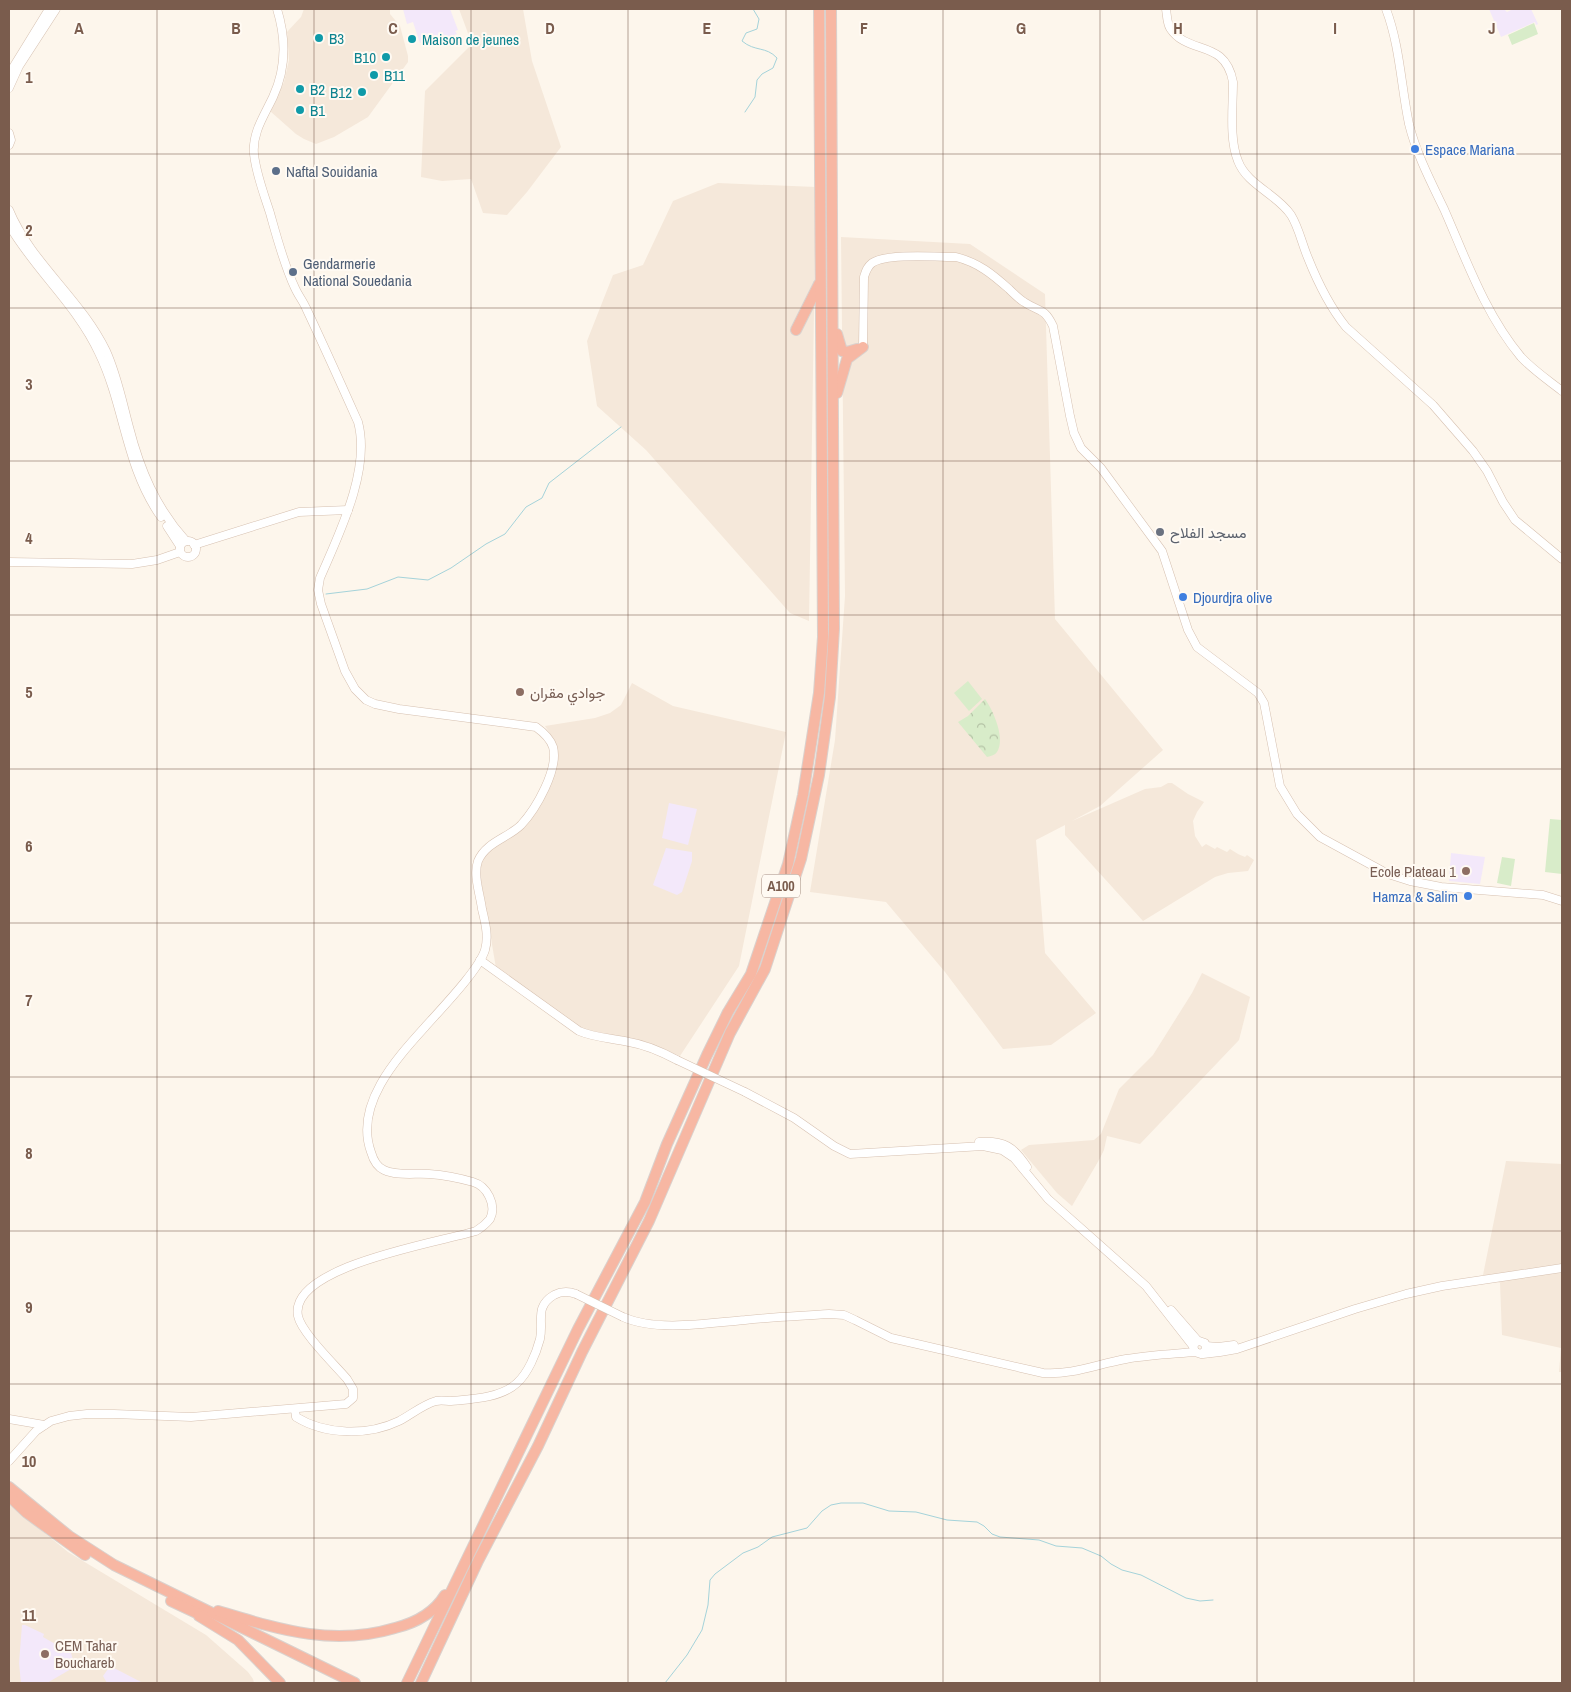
<svg xmlns="http://www.w3.org/2000/svg" width="1571" height="1692" font-family="'Archivo Narrow',Vazirmatn,sans-serif">
	<style>
		.residential { fill: #f5e8da }
		.education { fill: #f3e8fa }
		.grass { fill: #d8ecc9 }
		.park { fill: url(#park-crowns) }
		.lines { fill: none; stroke-linecap: round; stroke-linejoin: round }
		.stream { stroke: #a5d3da; stroke-width: 1 }
		.secondary-casing { stroke: #d6c0b0; stroke-width: 9 }
		.highway-casing { stroke: #dad1cd; stroke-width: 12 }
		.secondary { stroke: #fff; stroke-width: 8 }
		.highway { stroke: #f7b7a3; stroke-width: 10 }
		.secondary-bridge-casing { stroke: #d6c0b0; stroke-width: 9; stroke-linecap: butt }
		.secondary-bridge { stroke: #fff; stroke-width: 8 }
		.grid { fill: none; stroke: #7a5c4d; stroke-width: 1; stroke-opacity: 0.55 }
		.culture-dot { fill: #0f9aa8; stroke: #fffaf3; stroke-width: 2 }
		.shop-dot { fill: #3f7fe0; stroke: #fffaf3; stroke-width: 2 }
		.service-dot { fill: #5c6f8a; stroke: #fffaf3; stroke-width: 2 }
		.worship-dot { fill: #6b7280; stroke: #fffaf3; stroke-width: 2 }
		.education-dot { fill: #8d6e63; stroke: #fffaf3; stroke-width: 2 }
		.labels { text-anchor: middle; dominant-baseline: central; stroke-width: 4; stroke-linejoin: round; paint-order: stroke }
		.shield { fill: #fffaf3; stroke: #a28b7f; stroke-width: 1 }
		.shield-label { font-size: 14px; font-weight: bold; fill: #7a5c4d }
		.culture-label { font-size: 15px; fill: #0d838f; stroke: #fffaf3; text-anchor: start }
		.shop-label { font-size: 15px; fill: #366cbe; stroke: #fffaf3; text-anchor: start }
		.service-label { font-size: 15px; fill: #4e5e75; stroke: #fffaf3; text-anchor: start }
		.worship-label { font-size: 15px; fill: #5b616d; stroke: #fffaf3; text-anchor: start }
		.education-label { font-size: 15px; fill: #785e54; stroke: #fffaf3; text-anchor: start }
		.grid-label { font-size: 16px; text-anchor: middle; font-weight: bold; fill: #7a5c4d; stroke: #fffaf3; stroke-width: 4; stroke-linejoin: round; paint-order: stroke }
	</style>
	<defs>
		<pattern id="park-crowns" width="20" height="18" patternUnits="userSpaceOnUse" patternTransform="scale(1.25)"><rect width="20" height="18" fill="#d8ecc9"/><path d="M2 6a3 3 0 1 1 6 0M12 15a3 3 0 1 1 6 0" fill="none" stroke="#b4c2a5"/></pattern>
	</defs>
	<rect width="100%" height="100%" fill="#fdf6ec"/>
	<!-- residential -->
	<g class="residential">
		<path d="M304,9H390V14L400,26L408,56V62L368,117L334,137L316,144L304,139L296,134L270,111L284,82L289,60L287,32L301,17Z"/>
		<path d="M459,9H523L532,61L561,147L527,192L507,215L483,213L471,179L442,181L421,177L425,91L472,44Z"/>
		<path d="M718,183L816,187L809,621L790,613L646,450L597,406L587,341L613,275L643,265L673,201Z"/>
		<path d="M841,237L970,244L1045,294L1055,619L1163,750L1100,806L1072,821L1145,789L1161,787L1168,783H1172L1188,794L1204,802L1197,812L1193,821L1195,836L1202,847L1206,844L1215,849L1217,847L1227,852L1230,849L1238,854L1245,857L1247,855L1254,860L1248,871L1228,873L1215,877L1143,921L1065,835V825L1036,840L1045,953L1096,1013L1051,1045L1003,1049L945,972L886,902L810,892L835,740L845,596Z"/>
		<path d="M632,683L673,706L786,732L739,966L680,1056L647,1042L583,1029L502,976L496,968L480,874L482,856L514,834L555,768L558,753L555,741L545,726L595,718L610,713L621,705Z"/>
		<path d="M1202,973L1250,997L1239,1040L1140,1144L1107,1136L1104,1150L1099,1160L1072,1206L1057,1193L1021,1150L1029,1145L1094,1140L1101,1134L1119,1089L1153,1055L1192,993Z"/>
		<path d="M1506,1161L1562,1164V1372H1559L1561,1348L1502,1335L1500,1283L1483,1275Z"/>
		<path d="M9,1504L68,1552L206,1635L248,1672L253,1679L254,1683H9Z"/>
	</g>
	<!-- education -->
	<g class="education">
		<path d="M403,9H450L458,30L455,31L457,34L454,35L456,39L454,41L427,47L425,41L420,43L413,22L407,24Z"/>
		<path d="M1489,9H1504L1507,12L1513,9H1531L1538,24L1536,25L1535,22L1501,37Z"/>
		<path d="M669,803L697,809L688,845L662,838Z"/>
		<path d="M666,848L692,852V861L682,892L677,895L653,885Z"/>
		<path d="M1451,853L1485,857L1480,884L1449,881Z"/>
		<path d="M22,1625H25L44,1634L43,1637L71,1653L73,1660L71,1669L47,1683H21L19,1663Z"/>
		<path d="M112,1668H114L143,1683H107L103,1676L108,1669Z"/>
	</g>
	<!-- grass -->
	<g class="grass">
		<path d="M1534,23L1538,34L1512,45L1508,35Z"/>
		<path d="M968,681L982,699L969,711L954,693Z"/>
		<path d="M1550,819L1562,820V874L1545,872Z"/>
		<path d="M1502,857L1515,859L1511,886L1497,883Z"/>
	</g>
	<!-- park -->
	<path class="park" d="M985,699C993,710 1006,739 997,752C995,755 991,756 987,757L958,722L968,716Z"/>
	<g class="lines">
		<!-- stream -->
		<g class="stream">
			<path d="M745,112L755,97L757,80L762,74L773,68L777,58C766,46 755,52 742,41L746,33L757,29L759,19L753,9"/>
			<path d="M326,594L367,589L398,577L428,580L451,568L486,544L505,534L526,507L542,498L549,483L621,427"/>
			<path d="M665,1683L687,1655L702,1630L708,1605L710,1580L715,1574L743,1553L758,1547L772,1537L807,1528L822,1511L831,1505L841,1503H863L889,1511L916,1512L947,1520L977,1522L984,1526L992,1534L1000,1537L1039,1540L1056,1546L1082,1548L1101,1556L1111,1564L1122,1570L1141,1575L1186,1598L1200,1601L1213,1600"/>
		</g>
		<defs>
			<g id="secondary">
				<path d="M1166,9C1167,15 1167,23 1170,28C1188,56 1225,38 1233,82C1233,106 1229,139 1238,161C1247,185 1277,194 1291,215C1299,228 1302,244 1308,258C1318,283 1329,306 1346,327L1433,405L1473,451L1487,471L1503,502L1515,520L1562,559"/>
				<path d="M1386,9C1400,46 1401,86 1409,124C1416,153 1431,182 1444,209C1466,259 1485,314 1521,357C1533,370 1548,380 1562,391"/>
				<path d="M9,74L49,9"/>
				<path d="M9,88L19,66L56,9"/>
				<path d="M9,133L11,140L9,145"/>
				<path d="M9,210C31,263 81,299 106,351C117,375 122,401 129,427C140,470 156,508 186,541"/>
				<path d="M9,225C35,270 77,305 99,353C125,407 125,466 161,517"/>
				<path d="M863,347L864,277C866,271 867,267 872,263C887,253 937,257 956,257C979,263 992,274 1009,289C1014,294 1019,299 1024,302C1039,312 1044,307 1053,326L1070,416L1074,433L1081,448L1101,468L1162,551L1188,630L1197,647L1258,693L1264,703L1280,786L1297,814L1320,837L1388,874L1410,881L1441,887L1543,895L1562,901"/>
				<path d="M167,526L180,546"/>
				<circle cx="188" cy="549" r="8"/>
				<path d="M194,545L299,512L348,510"/>
				<path d="M9,562L132,564L157,560L180,552"/>
				<path d="M480,960L579,1031C595,1038 612,1038 629,1042C647,1045 662,1052 677,1060"/>
				<path d="M745,1092L794,1118L834,1146L850,1154L983,1146L1002,1150L1014,1158L1048,1199L1146,1286L1193,1346"/>
				<path d="M979,1142C1004,1140 1014,1147 1027,1167"/>
				<path d="M1171,1310L1198,1341"/>
				<path d="M623,1317C656,1332 709,1323 745,1320C773,1317 801,1316 829,1314L844,1315L855,1320L891,1338L1043,1373C1073,1375 1097,1364 1126,1359C1149,1355 1172,1354 1195,1352L1201,1354L1206,1350L1205,1343L1199,1341L1196,1342L1193,1346L1195,1352"/>
				<path d="M1206,1346L1218,1347L1234,1345"/>
				<path d="M1203,1354L1220,1352L1237,1349L1355,1309L1406,1294L1442,1286L1562,1268"/>
				<path d="M295,1410L296,1417C325,1435 368,1436 399,1421C411,1415 422,1405 436,1401C441,1400 446,1401 451,1401C472,1399 501,1398 517,1383C528,1373 536,1354 540,1339C544,1321 534,1307 554,1295C562,1291 568,1291 576,1294"/>
				<path d="M9,1419L44,1425"/>
				<path d="M9,1461L36,1431L51,1421L69,1416L87,1414H114L191,1417L346,1404L353,1398V1389L347,1379C335,1365 301,1332 298,1316C288,1266 441,1242 476,1231C481,1228 486,1224 490,1219C497,1205 487,1186 473,1182C459,1178 443,1175 429,1174C415,1173 396,1176 384,1170C377,1167 373,1159 371,1152C354,1105 396,1059 425,1027C440,1010 479,970 485,950C489,936 485,922 482,909C480,894 473,875 478,861C486,842 508,838 521,825C536,809 559,769 553,747C550,738 543,732 536,727L399,709L375,704L366,700L355,689L345,671L321,604L318,590L320,578C339,534 371,470 358,422C341,384 324,346 306,308C303,301 298,295 295,288C284,265 277,238 270,213C264,194 256,174 254,154C252,133 264,116 273,97C286,69 286,38 277,9"/>
			</g>
			<g id="highway">
				<path d="M796,330L819,284"/>
				<path d="M837,334L842,351L847,352L857,349"/>
				<path d="M837,393L847,359L863,347"/>
				<path d="M9,1487L69,1536L114,1565L355,1683"/>
				<path d="M9,1496L27,1513L85,1555"/>
				<path d="M171,1601L205,1617"/>
				<path d="M218,1611C278,1629 332,1647 395,1628C415,1623 434,1613 445,1595"/>
				<path d="M199,1616L238,1640L280,1683"/>
				<path d="M407,1683L578,1329L645,1202L667,1144L707,1055L728,1012L751,974L788,864L803,795L819,693L823,637L819,9"/>
				<path d="M421,1683L478,1561L538,1446L582,1352L649,1221L730,1033L765,969L801,859L819,775L830,697L834,629L831,9"/>
			</g>
		</defs>
		<!-- secondary casing -->
		<use href="#secondary" class="secondary-casing"/>
		<!-- highway casing -->
		<use href="#highway" class="highway-casing"/>
		<!-- secondary -->
		<use href="#secondary" class="secondary"/>
		<!-- highway -->
		<use href="#highway" class="highway"/>
		<defs>
			<g id="secondary-bridge">
				<path d="M677,1060L745,1092"/>
				<path d="M576,1294L623,1317"/>
			</g>
		</defs>
		<!-- secondary-bridge casing -->
		<use href="#secondary-bridge" class="secondary-bridge-casing"/>
		<!-- secondary-bridge -->
		<use href="#secondary-bridge" class="secondary-bridge"/>
	</g>
	<!-- grid -->
	<path class="grid" d="M157,9V1683M314,9V1683M471,9V1683M628,9V1683M786,9V1683M943,9V1683M1100,9V1683M1257,9V1683M1414,9V1683M9,154H1562M9,308H1562M9,461H1562M9,615H1562M9,769H1562M9,923H1562M9,1077H1562M9,1231H1562M9,1384H1562M9,1538H1562"/>
	<!-- markers -->
	<g class="culture-dot">
		<circle cx="319" cy="38" r="5"/>
		<circle cx="412" cy="39" r="5"/>
		<circle cx="386" cy="57" r="5"/>
		<circle cx="374" cy="75" r="5"/>
		<circle cx="300" cy="89" r="5"/>
		<circle cx="362" cy="92" r="5"/>
		<circle cx="300" cy="110" r="5"/>
	</g>
	<g class="shop-dot">
		<circle cx="1415" cy="149" r="5"/>
		<circle cx="1183" cy="597" r="5"/>
		<circle cx="1468" cy="896" r="5"/>
	</g>
	<g class="service-dot">
		<circle cx="276" cy="171" r="5"/>
		<circle cx="293" cy="272" r="5"/>
	</g>
	<circle class="worship-dot" cx="1160" cy="532" r="5"/>
	<g class="education-dot">
		<circle cx="520" cy="692" r="5"/>
		<circle cx="1466" cy="871" r="5"/>
		<circle cx="45" cy="1654" r="5"/>
	</g>
	<g class="labels">
		<!-- shield labels -->
		<rect class="shield" x="762" y="874.5" width="38" height="23" rx="4"/>
		<g class="shield-label">
			<text x="781" y="886">A100</text>
		</g>
		<!-- culture labels -->
		<g class="culture-label">
			<text x="329" y="38">B3</text>
			<text x="422" y="39">Maison de jeunes</text>
			<text x="376" y="57" text-anchor="end">B10</text>
			<text x="384" y="75">B11</text>
			<text x="310" y="89">B2</text>
			<text x="352" y="92" text-anchor="end">B12</text>
			<text x="310" y="110">B1</text>
		</g>
		<!-- shop labels -->
		<g class="shop-label">
			<text x="1425" y="149">Espace Mariana</text>
			<text x="1193" y="597">Djourdjra olive</text>
			<text x="1458" y="896" text-anchor="end">Hamza &amp; Salim</text>
		</g>
		<!-- service labels -->
		<g class="service-label">
			<text x="286" y="171">Naftal Souidania</text>
			<text x="303" y="263">Gendarmerie<tspan x="303" dy="17">National Souedania</tspan></text>
		</g>
		<!-- worship labels -->
		<g class="worship-label">
			<text x="1170" y="532">مسجد الفلاح</text>
		</g>
		<!-- education labels -->
		<g class="education-label">
			<text x="530" y="692">جوادي مقران</text>
			<text x="1456" y="871" text-anchor="end">Ecole Plateau 1</text>
			<text x="55" y="1645">CEM Tahar<tspan x="55" dy="17">Bouchareb</tspan></text>
		</g>
	</g>
	<g class="grid-label">
		<text x="79" y="34">A</text>
		<text x="236" y="34">B</text>
		<text x="393" y="34">C</text>
		<text x="550" y="34">D</text>
		<text x="707" y="34">E</text>
		<text x="864" y="34">F</text>
		<text x="1021" y="34">G</text>
		<text x="1178" y="34">H</text>
		<text x="1335" y="34">I</text>
		<text x="1492" y="34">J</text>
		<text x="29" y="83">1</text>
		<text x="29" y="236">2</text>
		<text x="29" y="390">3</text>
		<text x="29" y="544">4</text>
		<text x="29" y="698">5</text>
		<text x="29" y="852">6</text>
		<text x="29" y="1006">7</text>
		<text x="29" y="1159">8</text>
		<text x="29" y="1313">9</text>
		<text x="29" y="1467">10</text>
		<text x="29" y="1621">11</text>
	</g>
	<!-- border -->
	<rect width="1571" height="1692" fill="none" stroke="#7a5c4d" stroke-width="20"/>
</svg>
